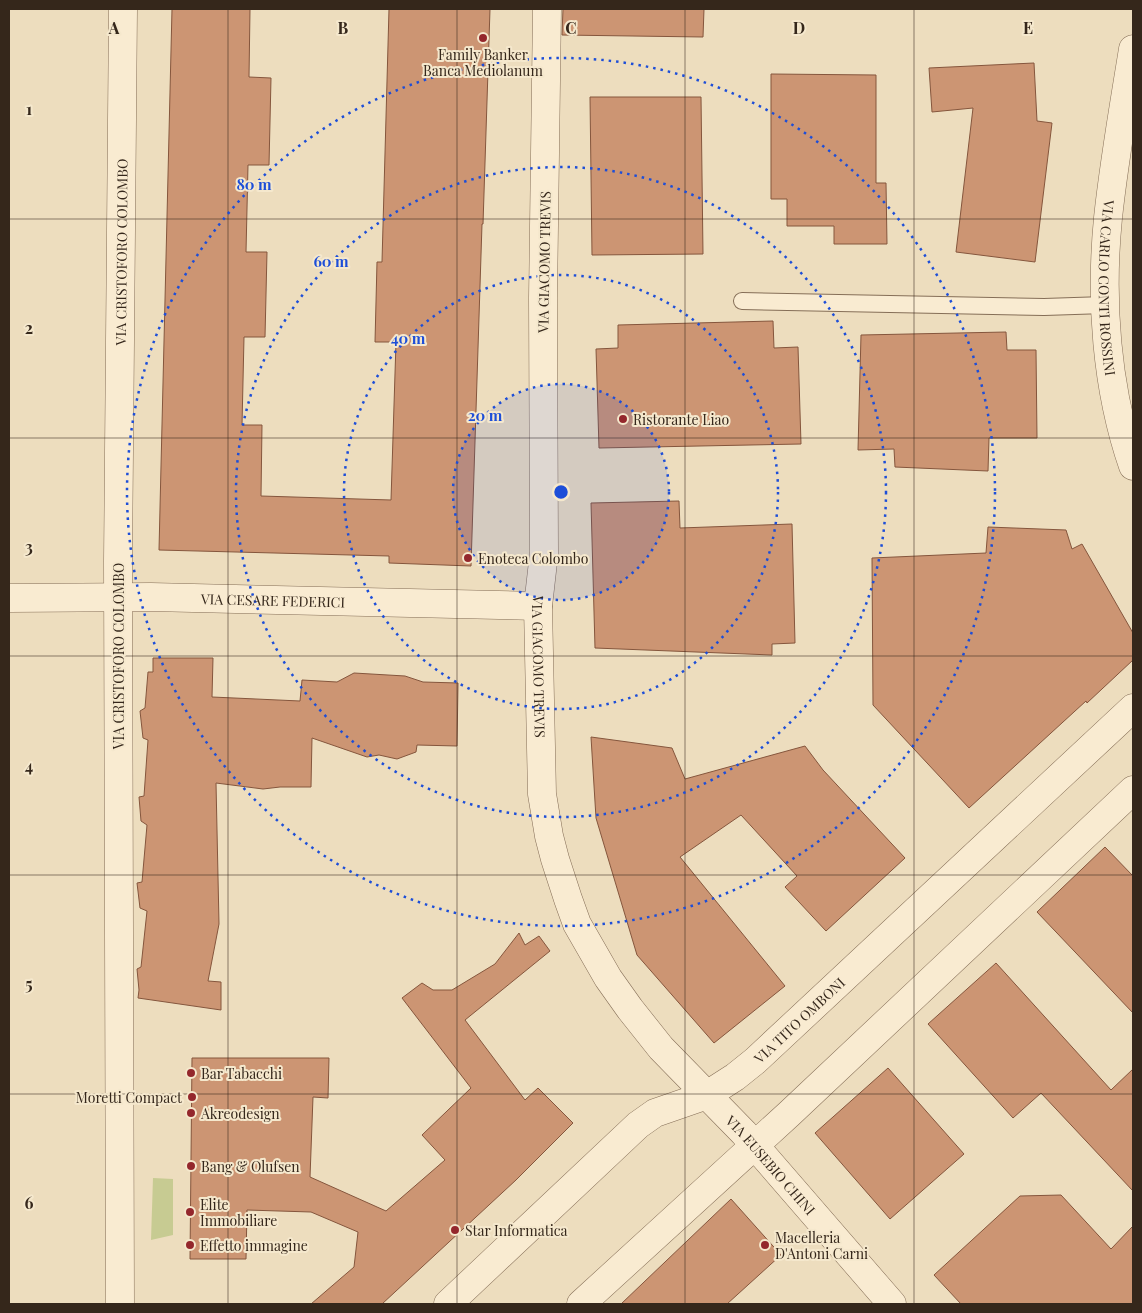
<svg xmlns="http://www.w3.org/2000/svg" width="1142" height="1313" font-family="'Playfair Display',serif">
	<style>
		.green { fill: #c7cb92 }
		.building { fill: #cc9573; stroke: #85563d }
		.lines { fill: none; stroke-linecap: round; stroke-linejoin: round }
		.lane-casing { stroke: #856e57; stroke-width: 18 }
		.street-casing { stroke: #856e57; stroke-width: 29 }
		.lane { stroke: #f9ebd1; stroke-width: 16 }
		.street { stroke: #f9ebd1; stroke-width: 28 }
		.grid { fill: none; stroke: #35271b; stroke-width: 1; stroke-opacity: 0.55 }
		.ring { fill: none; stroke: #1d4ed8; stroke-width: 2.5; stroke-dasharray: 2.5 5 }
		.poi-dot { fill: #94272c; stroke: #f5e8cd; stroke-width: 2 }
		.labels { text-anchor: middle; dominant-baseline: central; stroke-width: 4; stroke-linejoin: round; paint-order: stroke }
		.poi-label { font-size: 14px; fill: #35271b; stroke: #f5e8cd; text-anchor: start }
		.street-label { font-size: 14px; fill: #35271b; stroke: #f5e8cd }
		.grid-label { font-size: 16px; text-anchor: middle; font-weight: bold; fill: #35271b; stroke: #f5e8cd; stroke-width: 4; stroke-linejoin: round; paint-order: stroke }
		.centre { fill: #1d4ed8; stroke: #f5e8cd; stroke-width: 2.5 }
		.ring-label { font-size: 15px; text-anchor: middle; font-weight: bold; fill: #1d4ed8; stroke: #f5e8cd; stroke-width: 4; stroke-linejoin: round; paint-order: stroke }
	</style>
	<rect width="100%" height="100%" fill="#edddbe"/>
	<!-- green -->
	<path class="green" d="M153,1178L173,1179V1235L151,1240Z"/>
	<!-- building -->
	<g class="building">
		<path d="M172,9H250L249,77L271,78L269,165H248L246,252H267L265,337H244L242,425H262L261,496L391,500L396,342H375L377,262H382L389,9H490L483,224H482L471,566L389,563V556L159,550Z"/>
		<path d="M563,9H704L703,37L562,35Z"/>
		<path d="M1034,63L1037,121L1052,123L1035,262L956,252L973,108L932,112L929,68Z"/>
		<path d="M771,74L876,75V183H886L887,244H834V226H787V199H771Z"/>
		<path d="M590,97H701L703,254L592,255Z"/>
		<path d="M773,321L774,348L798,347L801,444L599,448L596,349L618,348V325Z"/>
		<path d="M1006,332L1007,350H1036L1037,438H989L988,471L895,467L894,449L858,450L861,335Z"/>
		<path d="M679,501L680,528L792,524L795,643L772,644V655L595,648L591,503Z"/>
		<path d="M988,527L1066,530L1072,549L1082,544L1133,633V660L1087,703L1086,701L969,808L873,705L872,558L986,553Z"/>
		<path d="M153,658H213L212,697L300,701L302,680L337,682L354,673L405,676L423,682L458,683L457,746L417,745L416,752L397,759L379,755L367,757L312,738L311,787H280L263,789L216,783L219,924L208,981L221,982V1010L138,998L139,990L137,969L141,967L147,911L140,908L137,883L142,882L147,825L141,821L139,797L144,796L148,740L143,738L140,711L145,708L148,672H153Z"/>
		<path d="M591,737L672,748L685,779L805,746L823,770L905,858L826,931L785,887L797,876L741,815L680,857L785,986L714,1043L637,955L596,818Z"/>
		<path d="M1105,847L1133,876V1013L1037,912Z"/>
		<path d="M519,933L525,945L539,936L550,951L465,1020L525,1100L538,1088L573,1123L516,1180L382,1304H311L354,1267L358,1232L311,1212L247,1210L246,1259H190L192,1058H329L328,1098L313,1097L310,1177L386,1211L445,1160L422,1135L471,1088L402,998L422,983L433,990H452L495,964Z"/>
		<path d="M996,963L1111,1090L1133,1069V1191L1041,1093L1013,1118L928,1024Z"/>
		<path d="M888,1068L964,1154L890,1219L815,1133Z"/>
		<path d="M1061,1195L1111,1249L1133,1226V1304H961L934,1275L1020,1196Z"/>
		<path d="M731,1199L781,1255L727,1304H621Z"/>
	</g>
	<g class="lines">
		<defs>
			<path id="lane" d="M742,301L1044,307L1105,305"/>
			<g id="street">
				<path id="s1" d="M547,9L543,298L544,553L538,606L542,794L549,836L555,859L568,899L577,924L608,978L630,1009L661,1048L744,1133L892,1304"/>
				<path id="s2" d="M1133,49C1124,105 1114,161 1108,218C1100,299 1106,388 1133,466"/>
				<path id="s3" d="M9,598L151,597L538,606"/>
				<path id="s4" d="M120,1304L118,562L123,9"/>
				<path id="s5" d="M448,1304L638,1125L655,1113L707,1095L735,1077L755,1061L1133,708"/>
				<path d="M581,1304L789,1114L1133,790"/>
			</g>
		</defs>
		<!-- lane casing -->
		<use href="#lane" class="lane-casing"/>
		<!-- street casing -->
		<use href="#street" class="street-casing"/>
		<!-- lane -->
		<use href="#lane" class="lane"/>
		<!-- street -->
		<use href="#street" class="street"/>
	</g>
	<!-- grid -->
	<path class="grid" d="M228,9V1304M457,9V1304M685,9V1304M914,9V1304M9,219H1133M9,438H1133M9,656H1133M9,875H1133M9,1094H1133"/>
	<!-- distance rings -->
	<circle cx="561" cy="492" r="108" fill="#1d4ed8" fill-opacity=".12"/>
	<g class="ring">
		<circle cx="561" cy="492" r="108"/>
		<circle cx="561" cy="492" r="217"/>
		<circle cx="561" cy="492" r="325"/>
		<circle cx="561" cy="492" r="434"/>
	</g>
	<!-- markers -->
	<g class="poi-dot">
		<circle cx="483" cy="38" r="5"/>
		<circle cx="623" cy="419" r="5"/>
		<circle cx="468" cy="558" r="5"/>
		<circle cx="191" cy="1073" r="5"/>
		<circle cx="192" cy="1097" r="5"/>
		<circle cx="191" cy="1113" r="5"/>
		<circle cx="191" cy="1166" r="5"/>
		<circle cx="190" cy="1212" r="5"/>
		<circle cx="455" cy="1230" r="5"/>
		<circle cx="190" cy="1245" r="5"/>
		<circle cx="765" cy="1245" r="5"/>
	</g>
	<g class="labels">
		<!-- poi labels -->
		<g class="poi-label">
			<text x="483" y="54" text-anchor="middle">Family Banker<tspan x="483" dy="16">Banca Mediolanum</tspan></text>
			<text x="633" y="419">Ristorante Liao</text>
			<text x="478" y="558">Enoteca Colombo</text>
			<text x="201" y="1073">Bar Tabacchi</text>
			<text x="182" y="1097" text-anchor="end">Moretti Compact</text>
			<text x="201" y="1113">Akreodesign</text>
			<text x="201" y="1166">Bang &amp; Olufsen</text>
			<text x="200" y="1204">Elite<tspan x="200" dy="16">Immobiliare</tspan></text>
			<text x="465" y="1230">Star Informatica</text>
			<text x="775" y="1237">Macelleria<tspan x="775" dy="16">D'Antoni Carni</tspan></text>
			<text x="200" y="1245">Effetto immagine</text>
		</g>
		<!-- street labels -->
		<g class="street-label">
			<text stroke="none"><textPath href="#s4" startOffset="1052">VIA CRISTOFORO COLOMBO</textPath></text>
			<text transform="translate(544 262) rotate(-89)">VIA GIACOMO TREVIS</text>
			<text stroke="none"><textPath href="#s2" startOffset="241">VIA CARLO CONTI ROSSINI</textPath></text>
			<text stroke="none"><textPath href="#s3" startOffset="264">VIA CESARE FEDERICI</textPath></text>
			<text transform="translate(118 656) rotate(-90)">VIA CRISTOFORO COLOMBO</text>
			<text stroke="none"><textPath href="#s1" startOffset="658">VIA GIACOMO TREVIS</textPath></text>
			<text stroke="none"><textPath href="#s5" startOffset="456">VIA TITO OMBONI</textPath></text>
			<text stroke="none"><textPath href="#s1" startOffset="1231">VIA EUSEBIO CHINI</textPath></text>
		</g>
	</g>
	<g class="grid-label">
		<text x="114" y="34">A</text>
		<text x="343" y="34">B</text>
		<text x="571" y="34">C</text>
		<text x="799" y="34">D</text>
		<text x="1028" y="34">E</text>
		<text x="29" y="115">1</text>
		<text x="29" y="334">2</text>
		<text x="29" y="553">3</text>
		<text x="29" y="772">4</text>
		<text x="29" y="990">5</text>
		<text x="29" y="1209">6</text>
	</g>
	<circle cx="561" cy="492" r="8" class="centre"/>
	<g class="ring-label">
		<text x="254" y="190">80 m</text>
		<text x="331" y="267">60 m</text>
		<text x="408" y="344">40 m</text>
		<text x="485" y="421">20 m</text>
	</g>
	<!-- border -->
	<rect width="1142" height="1313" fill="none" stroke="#35271b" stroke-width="20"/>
</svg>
